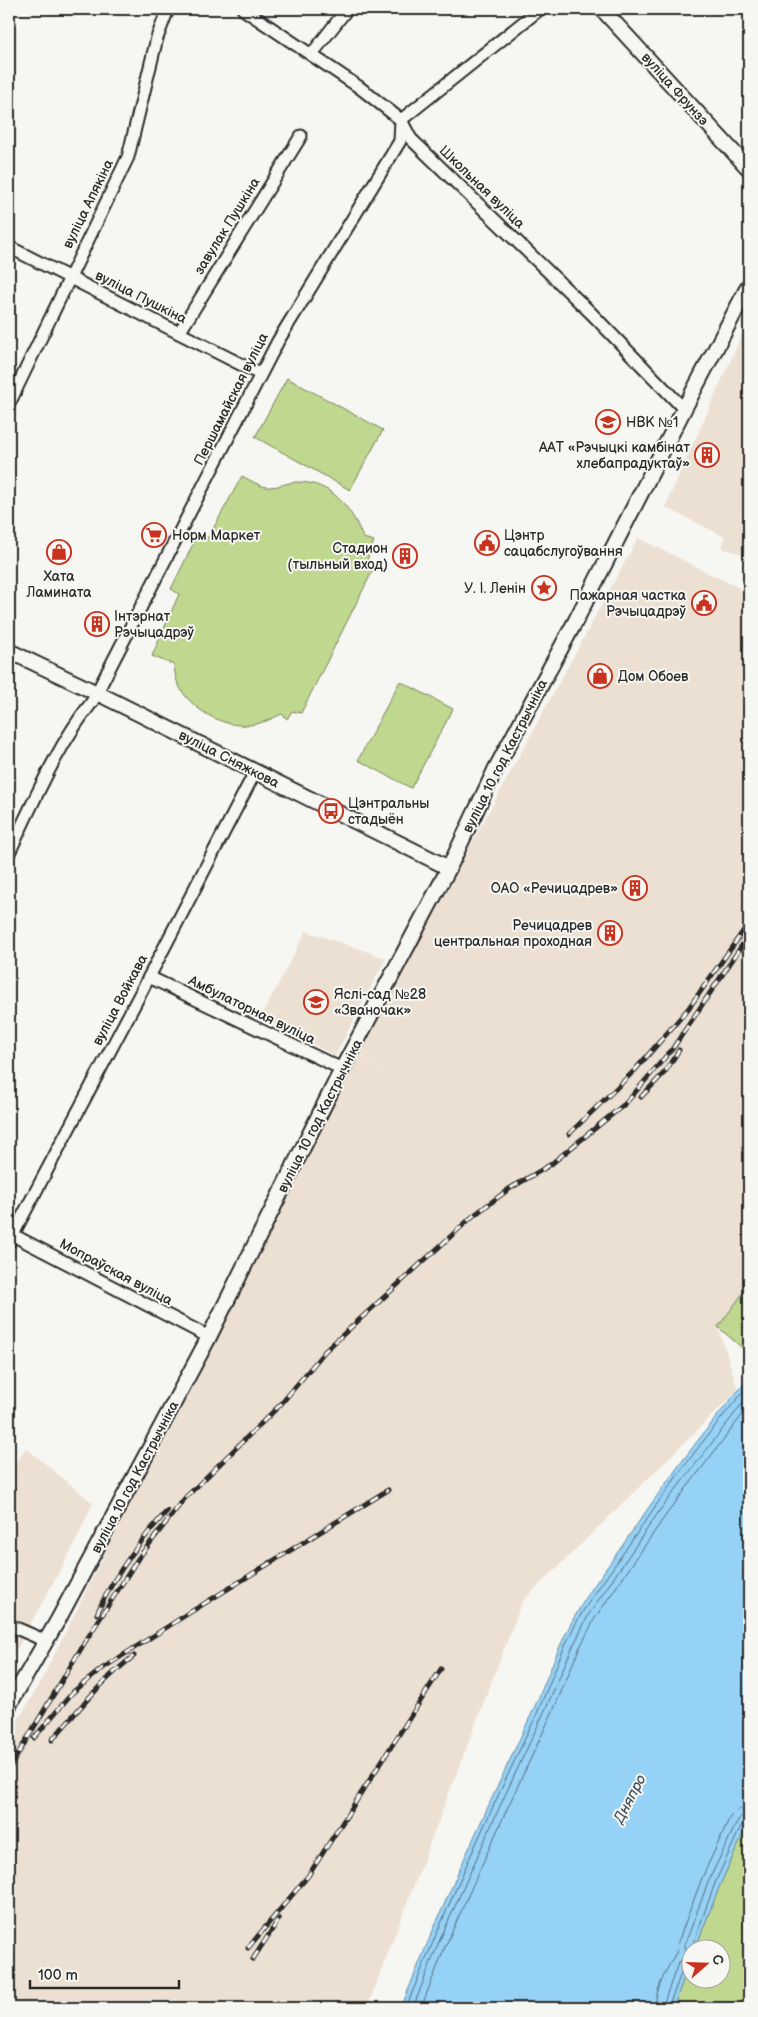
<svg xmlns="http://www.w3.org/2000/svg" width="758" height="2017" font-family="'Balsamiq Sans',sans-serif">
	<style>
		.built { fill: #ece0d2 }
		.green { fill: #bfd78e; stroke: #75815c }
		.water { fill: #96d1f6; stroke: #6b8fa5 }
		.lines { fill: none; stroke-linecap: round; stroke-linejoin: round }
		.shore { stroke: #566d7c; stroke-width: 1 }
		.minor-casing { stroke: #2b2b2b; stroke-width: 15 }
		.tertiary-casing { stroke: #2b2b2b; stroke-width: 18 }
		.minor { stroke: #f6f6f2; stroke-width: 11 }
		.tertiary { stroke: #f6f6f2; stroke-width: 14 }
		.rail-casing { stroke: #2b2b2b; stroke-width: 5 }
		.rail { stroke: #f6f6f2; stroke-width: 3; stroke-dasharray: 9; stroke-linecap: butt }
		.labels { text-anchor: middle; dominant-baseline: central; stroke-width: 4; stroke-linejoin: round; paint-order: stroke }
		.street-label { font-size: 14px; fill: #2b2b2b; stroke: #f6f6f2 }
		.poi-label { font-size: 14px; fill: #2b2b2b; stroke: #f6f6f2; text-anchor: start }
		.water-label { font-size: 15px; font-style: italic; fill: #46545e; stroke: #f6f6f2 }
	</style>
	<rect width="100%" height="100%" fill="#f6f6f2"/>
	<filter id="ink" filterUnits="userSpaceOnUse"><feTurbulence type="fractalNoise" baseFrequency=".02" numOctaves="2"/><feDisplacementMap in="SourceGraphic" scale="10" xChannelSelector="R" yChannelSelector="G"/><feConvolveMatrix kernelMatrix="1 2 1 2 8 2 1 2 1" color-interpolation-filters="sRGB"/></filter>
	<g filter="url(#ink)">
		<!-- built -->
		<g class="built">
			<path d="M749,319V556L722,548L725,537L665,507Z"/>
			<path d="M638,538L749,593V1285L718,1327L738,1390L522,1602L367,2008H9V1736L40,1683L356,1051L416,1097L358,1052Z"/>
			<path d="M306,931L386,958L335,1056L261,1017Z"/>
			<path d="M26,1448L93,1503L74,1545L9,1663V1469L11,1470Z"/>
		</g>
		<!-- green -->
		<g class="green">
			<path d="M287,378L383,430L350,490L255,437Z"/>
			<path d="M242,476C250,480 262,488 270,487C279,487 288,482 297,482C332,482 352,508 363,538L374,541L367,560L375,566L301,713L292,711L287,719L282,714C271,719 261,724 249,725C222,728 189,708 178,684C175,678 175,671 174,665L152,656L179,594L171,589L198,534L208,538Z"/>
			<path d="M400,681L453,709L411,788L358,760Z"/>
			<path d="M749,1285V1354L718,1327Z"/>
			<path d="M749,1821V2008H673L690,1961V1980H720V1950L695,1949L720,1885Z"/>
		</g>
		<!-- water -->
		<path class="water" d="M749,1378V1821L720,1885L695,1949L690,1950V1961L673,2008H401C440,1909 485,1812 531,1715C547,1680 559,1642 579,1609C591,1588 606,1569 620,1549C660,1490 702,1432 749,1378Z"/>
		<g class="lines">
			<!-- shore -->
			<g class="shore">
				<path d="M691,1950L715,1883L742,1824L749,1821"/>
				<path d="M406,2008C445,1910 489,1813 535,1718C551,1682 563,1644 583,1611C596,1591 611,1571 624,1552C663,1494 704,1437 749,1385"/>
				<path d="M413,2008L438,1944L500,1806L546,1708L573,1646L589,1614L660,1510L749,1395"/>
				<path d="M421,2008L445,1947L507,1809L553,1711L579,1649L595,1618L666,1515L749,1406"/>
				<path d="M655,2008C655,1990 667,1968 676,1953C678,1950 677,1946 678,1942L702,1878L730,1817L738,1809L749,1807"/>
				<path d="M662,2008L678,1963L686,1955L685,1944L709,1880L738,1820L743,1815L749,1814"/>
				<path d="M668,2008L684,1966L690,1962"/>
			</g>
			<defs>
				<g id="minor">
					<path d="M243,9L359,87L401,120L411,139L591,313L684,409"/>
					<path d="M312,54L347,9"/>
					<path d="M9,247L260,374"/>
					<path d="M179,333L301,136"/>
					<path d="M9,404L128,157L157,38L168,9"/>
					<path d="M9,853C33,803 57,746 92,702L278,341L400,141L401,120L540,9"/>
					<path d="M149,977L342,1069"/>
					<path d="M9,1233L209,1337"/>
					<path d="M9,1242L149,977L255,772"/>
					<path d="M9,1625L46,1641"/>
				</g>
				<g id="tertiary">
					<path d="M602,9L749,169"/>
					<path d="M9,651L97,693L449,868"/>
					<path d="M9,1705L58,1620L209,1337L342,1069L449,868L496,768L575,622L684,409L749,285"/>
				</g>
			</defs>
			<!-- minor casing -->
			<use href="#minor" class="minor-casing"/>
			<!-- tertiary casing -->
			<use href="#tertiary" class="tertiary-casing"/>
			<!-- minor -->
			<use href="#minor" class="minor"/>
			<!-- tertiary -->
			<use href="#tertiary" class="tertiary"/>
			<defs>
				<g id="rail">
					<path d="M641,1097L665,1072L679,1050"/>
					<path d="M569,1134L635,1070L688,1009L749,923"/>
					<path d="M97,1614C113,1576 140,1541 167,1511"/>
					<path d="M34,1738L73,1692L103,1668L189,1613L388,1490"/>
					<path d="M52,1740C78,1710 102,1680 134,1656"/>
					<path d="M9,1769L85,1642L137,1560L185,1498L281,1404L325,1351L473,1216L509,1189L550,1165L626,1103L673,1048L749,935"/>
					<path d="M248,1948L308,1876L441,1669"/>
					<path d="M253,1959L279,1919"/>
				</g>
			</defs>
			<!-- rail casing -->
			<use href="#rail" class="rail-casing"/>
			<!-- rail -->
			<use href="#rail" class="rail"/>
		</g>
	</g>
	<!-- icons -->
	<defs>
		<symbol id="school-ring" viewBox="-11 -11 22 22"><circle r="9.5" fill="#f6f6f2" stroke="#c8321e" stroke-width="1.5"/><path d="M0-5L7-2L0 1L-7-2ZM-4 1L0 2.5L4 1V4Q0 6-4 4Z" fill="#c8321e"/></symbol>
		<symbol id="building-ring" viewBox="-11 -11 22 22"><circle r="9.5" fill="#f6f6f2" stroke="#c8321e" stroke-width="1.5"/><path d="M-4-6H4V6H1V3H-1V6H-4ZM-2.5-4.3h1.7v1.8h-1.7ZM.8-4.3h1.7v1.8H.8ZM-2.5-1h1.7V.8h-1.7ZM.8-1h1.7V.8H.8Z" fill="#c8321e"/></symbol>
		<symbol id="supermarket-ring" viewBox="-11 -11 22 22"><circle r="9.5" fill="#f6f6f2" stroke="#c8321e" stroke-width="1.5"/><path d="M-6-5.5h2.5l.6 2H6L4.5 2H-2.5L-4.4-4H-6ZM-1.5 3.2a1.3 1.3 0 1 0 .1 0ZM3 3.2a1.3 1.3 0 1 0 .1 0Z" fill="#c8321e"/></symbol>
		<symbol id="civic-ring" viewBox="-11 -11 22 22"><circle r="9.5" fill="#f6f6f2" stroke="#c8321e" stroke-width="1.5"/><path d="M-.6-6.5H3V-4.5H.6V-3L4-1V1h2V6H-6V1h2V-1L-.6-3ZM-1.2 2.5V6h2.4V2.5Z" fill="#c8321e"/></symbol>
		<symbol id="shop-ring" viewBox="-11 -11 22 22"><circle r="9.5" fill="#f6f6f2" stroke="#c8321e" stroke-width="1.5"/><path d="M-5-2.5h2.3a2.7 3.5 0 0 1 5.4 0H5L5.5 6h-11ZM-1.5-2.5h3a1.5 2.3 0 0 0-3 0Z" fill="#c8321e"/></symbol>
		<symbol id="sight-ring" viewBox="-11 -11 22 22"><circle r="9.5" fill="#f6f6f2" stroke="#c8321e" stroke-width="1.5"/><path d="M0-6L1.8-2.2L6-1.7L2.9 1.2L3.7 5.4L0 3.3L-3.7 5.4L-2.9 1.2L-6-1.7L-1.8-2.2Z" fill="#c8321e"/></symbol>
		<symbol id="bus-ring" viewBox="-11 -11 22 22"><circle r="9.5" fill="#f6f6f2" stroke="#c8321e" stroke-width="1.5"/><path d="M-5-6H5V4H4V6H2V4H-2V6H-4V4H-5ZM-3.5-4V0h7V-4ZM-3.5 1.2v1.5H-2V1.2ZM2 1.2v1.5H3.5V1.2Z" fill="#c8321e"/></symbol>
	</defs>
	<g fill-rule="evenodd">
		<use href="#school-ring" x="594" y="408" width="28" height="28"/>
		<use href="#building-ring" x="693" y="441" width="28" height="28"/>
		<use href="#supermarket-ring" x="140" y="521" width="28" height="28"/>
		<use href="#civic-ring" x="473" y="529" width="28" height="28"/>
		<use href="#shop-ring" x="45" y="538" width="28" height="28"/>
		<use href="#building-ring" x="391" y="542" width="28" height="28"/>
		<use href="#sight-ring" x="530" y="574" width="28" height="28"/>
		<use href="#civic-ring" x="690" y="589" width="28" height="28"/>
		<use href="#building-ring" x="83" y="610" width="28" height="28"/>
		<use href="#shop-ring" x="586" y="662" width="28" height="28"/>
		<use href="#bus-ring" x="317" y="797" width="28" height="28"/>
		<use href="#building-ring" x="621" y="874" width="28" height="28"/>
		<use href="#building-ring" x="596" y="919" width="28" height="28"/>
		<use href="#school-ring" x="302" y="988" width="28" height="28"/>
	</g>
	<g class="labels">
		<!-- street labels -->
		<g class="street-label">
			<text transform="translate(675 89) rotate(48)">вуліца Фрунзэ</text>
			<text transform="translate(482 187) rotate(44)">Школьная вуліца</text>
			<text transform="translate(88 204) rotate(-64)">вуліца Апякіна</text>
			<text transform="translate(227 226) rotate(-58)">завулак Пушкіна</text>
			<text transform="translate(141 297) rotate(27)">вуліца Пушкіна</text>
			<text transform="translate(231 399) rotate(-63)">Першамайская вуліца</text>
			<text transform="translate(505 756) rotate(-63)">вуліца 10 год Кастрычніка</text>
			<text transform="translate(229 759) rotate(27)">вуліца Сняжкова</text>
			<text transform="translate(120 1000) rotate(-62)">вуліца Войкава</text>
			<text transform="translate(252 1010) rotate(26)">Амбулаторная вуліца</text>
			<text transform="translate(320 1116) rotate(-63)">вуліца 10 год Кастрычніка</text>
			<text transform="translate(116 1272) rotate(28)">Мопраўская вуліца</text>
			<text transform="translate(135 1477) rotate(-62)">вуліца 10 год Кастрычніка</text>
		</g>
		<!-- poi labels -->
		<g class="poi-label">
			<text x="626" y="422">НВК №1</text>
			<text x="690" y="447" text-anchor="end">ААТ «Рэчыцкі камбінат<tspan x="690" dy="16">хлебапрадуктаў»</tspan></text>
			<text x="172" y="535">Норм Маркет</text>
			<text x="504" y="535">Цэнтр<tspan x="504" dy="16">сацабслугоўвання</tspan></text>
			<text x="388" y="548" text-anchor="end">Стадион<tspan x="388" dy="16">(тыльный вход)</tspan></text>
			<text x="59" y="576" text-anchor="middle">Хата<tspan x="59" dy="16">Ламината</tspan></text>
			<text x="526" y="588" text-anchor="end">У. І. Ленін</text>
			<text x="686" y="595" text-anchor="end">Пажарная частка<tspan x="686" dy="16">Рэчыцадрэў</tspan></text>
			<text x="114" y="616">Інтэрнат<tspan x="114" dy="16">Рэчыцадрэў</tspan></text>
			<text x="618" y="676">Дом Обоев</text>
			<text x="348" y="803">Цэнтральны<tspan x="348" dy="16">стадыён</tspan></text>
			<text x="618" y="888" text-anchor="end">ОАО «Речицадрев»</text>
			<text x="592" y="925" text-anchor="end">Речицадрев<tspan x="592" dy="16">центральная проходная</tspan></text>
			<text x="334" y="994">Яслі-сад №28<tspan x="334" dy="16">«Званочак»</tspan></text>
		</g>
		<!-- water labels -->
		<g class="water-label">
			<text transform="translate(630 1799) rotate(-62)">Дняпро</text>
		</g>
	</g>
	<!-- margin -->
	<rect width="758" height="2017" fill="none" stroke="#f6f6f2" stroke-width="30"/>
	<rect x="15" y="15" width="728" height="1987" fill="none" stroke="#2b2b2b" stroke-width="2" filter="url(#ink)"/>
	<!-- north arrow -->
	<g transform="translate(706 1964) rotate(70)"><circle r="24" fill="#f6f6f2" stroke="#a5a5a2"/>
	<path d="M0-4L9 19L0 12L-9 19Z" fill="#c8321e"/>
	<text y="-8" font-size="14" font-weight="bold" text-anchor="middle" fill="#2b2b2b">С</text>
	</g>
	<!-- scale -->
	<path d="M30 1980v8h149v-8" fill="none" stroke="#2b2b2b" stroke-width="2.5"/>
	<text x="38" y="1980" font-size="15" fill="#2b2b2b" stroke="#f6f6f2" stroke-width="4" paint-order="stroke">100 m</text>
</svg>
